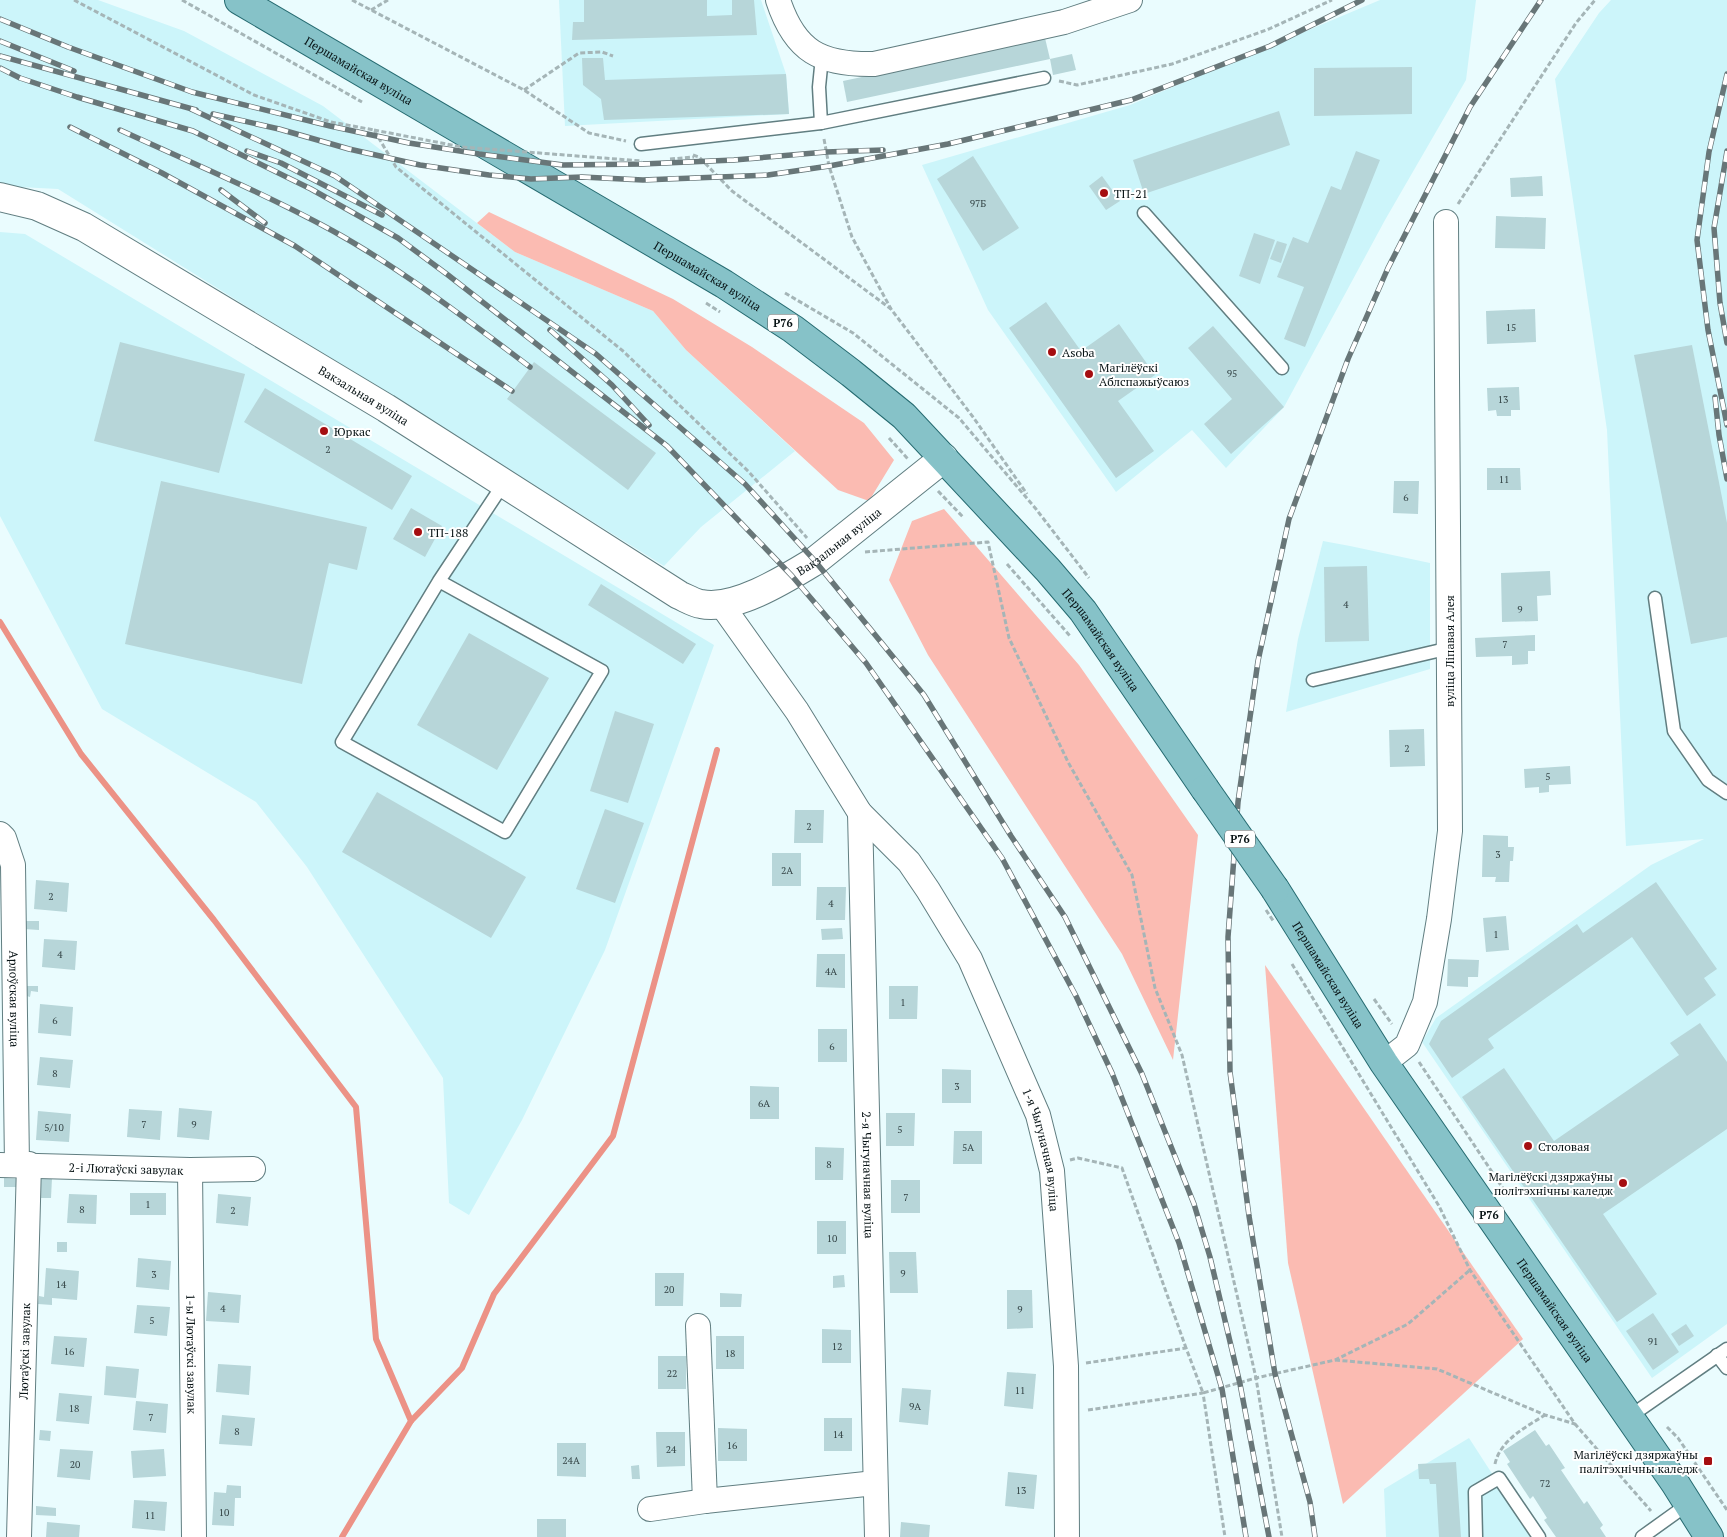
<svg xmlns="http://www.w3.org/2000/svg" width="1727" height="1537" font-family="'PT Serif',serif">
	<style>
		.built { fill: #ccf5fa }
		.green { fill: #fbbbb2 }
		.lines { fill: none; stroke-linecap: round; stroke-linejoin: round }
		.stream { stroke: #ec9286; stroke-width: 6 }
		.building { fill: #b7d6d9 }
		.service-casing { stroke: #617e81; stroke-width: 15 }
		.minor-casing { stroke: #617e81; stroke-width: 26 }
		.secondary-casing { stroke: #617e81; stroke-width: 30 }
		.primary-casing { stroke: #266b71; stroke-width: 30 }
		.path { stroke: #a5b5b7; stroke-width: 3; stroke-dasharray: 5 2.5; stroke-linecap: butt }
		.service { stroke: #fff; stroke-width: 12 }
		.minor { stroke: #fff; stroke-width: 24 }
		.secondary { stroke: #fff; stroke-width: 28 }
		.primary { stroke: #86c2c8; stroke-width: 28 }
		.rail-casing { stroke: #687678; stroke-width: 5.5 }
		.rail { stroke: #fff; stroke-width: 4; stroke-dasharray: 11; stroke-linecap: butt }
		.primary-bridge-casing { stroke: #266b71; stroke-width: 30; stroke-linecap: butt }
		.path-bridge { stroke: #a5b5b7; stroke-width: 3; stroke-dasharray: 5 2.5; stroke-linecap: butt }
		.primary-bridge { stroke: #86c2c8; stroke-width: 28 }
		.poi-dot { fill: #a50e11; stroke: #fff; stroke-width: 2 }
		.labels { text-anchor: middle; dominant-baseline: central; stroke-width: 4; stroke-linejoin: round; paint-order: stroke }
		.number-label { font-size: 10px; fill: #344446 }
		.shield { fill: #fff; stroke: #525a5b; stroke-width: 1 }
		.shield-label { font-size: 11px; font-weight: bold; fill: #081315 }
		.street-label { font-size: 12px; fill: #081315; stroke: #fff }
		.poi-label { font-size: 12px; fill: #081315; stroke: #fff; text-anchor: start }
	</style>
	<rect width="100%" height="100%" fill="#eafcfe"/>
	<!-- built -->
	<g class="built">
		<path d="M0,0H98L184,31L323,106L515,252L653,311L686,350L795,451L701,527L664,566L58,189L0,186Z"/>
		<path d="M559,0H761L786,74L789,114L565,126Z"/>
		<path d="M1380,0H1476L1466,80L1385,220L1284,407L1226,468L1192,430L1116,492L988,310L922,165L1130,105Z"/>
		<path d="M1611,0H1727V1324L1652,1378L1422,1042L1436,1018L1651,865L1704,839L1626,846L1607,430L1555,79L1599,13Z"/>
		<path d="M0,232L25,234L714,645L605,950L522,1120L469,1215L449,1203L443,1078L307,867L256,802L102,709L0,516Z"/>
		<path d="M1323,541L1350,546L1430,563V669L1286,712L1298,639Z"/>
		<path d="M1469,1438L1533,1537H1386L1384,1489Z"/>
	</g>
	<!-- green -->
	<g class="green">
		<path d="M489,212L673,299L752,347L864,423L894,460L869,501L838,490L686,350L653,311L515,252L477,223Z"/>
		<path d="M944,509L1079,665L1198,835L1173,1060L1122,954L928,655L889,580L912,521Z"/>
		<path d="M1265,965L1523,1339L1343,1504L1288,1263Z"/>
	</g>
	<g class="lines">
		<!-- stream -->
		<g class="stream">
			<path d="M0,622L81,754L214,920L356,1107L376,1339L411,1421L342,1537"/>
			<path d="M411,1421L462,1368L494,1294L613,1136L717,750"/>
		</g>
	</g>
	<!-- building -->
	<g class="building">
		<path d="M584,0H707V16L732,15V0H754L757,35L572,40L573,22H584Z"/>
		<path d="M1045,38L1050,59L847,102L843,81Z"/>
		<path d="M1072,54L1076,70L1053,75L1050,59Z"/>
		<path d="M582,58H603L605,80L786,74L789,114L604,120L601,99L583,85Z"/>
		<path d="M1412,67V114L1314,116V68Z"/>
		<path d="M1279,111L1290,145L1144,194L1133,160Z"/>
		<path d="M1356,151L1380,160L1305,347L1284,339L1304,287L1277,277L1293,237L1308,243L1331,186L1341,190Z"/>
		<path d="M973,156L1019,228L983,251L937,179Z"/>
		<path d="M1102,176L1120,201L1106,210L1089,186Z"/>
		<path d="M1542,176L1543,196L1511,197L1510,178Z"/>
		<path d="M1496,216L1546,218L1545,249L1495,248Z"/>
		<path d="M1254,233L1275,240L1260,284L1239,276Z"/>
		<path d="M1277,241L1287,244L1281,263L1270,259Z"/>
		<path d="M1046,302L1081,351L1119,324L1155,375L1118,401L1154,451L1116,478L1009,328Z"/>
		<path d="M1535,309L1536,342L1487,344L1486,311Z"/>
		<path d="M1213,326L1284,407L1231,454L1204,424L1232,399L1188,348Z"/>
		<path d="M120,342L245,374L219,473L94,441Z"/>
		<path d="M1692,345L1727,523V637L1691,644L1634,355Z"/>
		<path d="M534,362L656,453L628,490L507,399Z"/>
		<path d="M1519,387L1520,410H1511V416H1497L1496,410L1488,411L1487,388Z"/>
		<path d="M265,388L412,476L392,510L244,422Z"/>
		<path d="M1487,468H1520L1521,490H1487Z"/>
		<path d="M161,481L367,527L357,570L329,563L302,684L125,644Z"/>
		<path d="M1394,481H1419L1418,514L1393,513Z"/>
		<path d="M411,508L442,526L425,557L393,539Z"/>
		<path d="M1367,566L1369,641L1325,642L1324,567Z"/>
		<path d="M1550,571L1551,595L1537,596L1538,621L1502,622L1501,573Z"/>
		<path d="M601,584L696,644L683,664L588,605Z"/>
		<path d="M469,633L549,678L497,770L417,725Z"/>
		<path d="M1535,635V651H1528V664L1512,665V656L1476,657L1475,638Z"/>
		<path d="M615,711L654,724L628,803L590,791Z"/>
		<path d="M1424,729L1425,766L1390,767L1389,730Z"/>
		<path d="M1570,766L1571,784L1549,785V792L1539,793V787L1525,788L1524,769Z"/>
		<path d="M377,792L526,877L491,938L342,852Z"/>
		<path d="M605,809L644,823L615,903L576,889Z"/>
		<path d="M795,810H824L823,843H794Z"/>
		<path d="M1483,835L1508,836V847H1514L1513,861H1510L1509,882H1495L1496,877H1482Z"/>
		<rect x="772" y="853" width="29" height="33"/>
		<path d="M36,880L69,883L67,912L34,909Z"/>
		<path d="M1656,882L1717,969L1704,978L1716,995L1687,1016L1632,937L1488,1039L1494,1048L1452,1078L1429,1044L1441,1021L1577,924L1583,933Z"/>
		<path d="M817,887H846L845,920H816Z"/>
		<path d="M1506,916L1509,950L1486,952L1483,918Z"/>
		<path d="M25,921H39V930L24,929Z"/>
		<path d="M842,928L843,939L822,940L821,929Z"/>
		<path d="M44,939L77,941L75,970L42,967Z"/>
		<path d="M817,954H845V988L816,987Z"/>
		<path d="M1448,959L1479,960L1478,977H1468V987L1447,986Z"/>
		<path d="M27,986H38V992L31,991L30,997L27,996Z"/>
		<path d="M889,986H918L917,1019H889Z"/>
		<path d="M40,1004L73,1007L71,1036L38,1033Z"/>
		<path d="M1700,1023L1727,1062V1129L1603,1214L1657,1294L1617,1322L1462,1097L1504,1068L1554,1141L1679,1055L1670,1043Z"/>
		<rect x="818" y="1029" width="29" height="33"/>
		<path d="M40,1057L73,1060L70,1088L37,1085Z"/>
		<path d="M942,1069L971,1070V1103H942Z"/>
		<path d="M750,1086L779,1087V1119H750Z"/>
		<path d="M179,1108L212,1111L209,1140L177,1137Z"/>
		<path d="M129,1109L162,1111L160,1140L127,1137Z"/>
		<path d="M38,1111L71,1114L69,1142L36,1140Z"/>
		<path d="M886,1113H915L914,1146H886Z"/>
		<path d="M954,1131H982V1164H953Z"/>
		<path d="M815,1147L844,1148L843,1180H815Z"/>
		<path d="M4,1178L18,1179V1187H4Z"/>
		<path d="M40,1178H52L51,1198H39Z"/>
		<rect x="891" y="1180" width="29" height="33"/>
		<rect x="130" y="1193" width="36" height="22"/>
		<path d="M69,1194L97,1195L96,1224L67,1223Z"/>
		<path d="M218,1194L251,1197L248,1226L216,1223Z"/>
		<rect x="817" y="1221" width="29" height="33"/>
		<rect x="57" y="1242" width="10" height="10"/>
		<path d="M889,1252H916L918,1293H890Z"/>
		<path d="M138,1258L171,1261L169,1290L136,1287Z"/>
		<path d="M46,1268L79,1271L77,1300L52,1298V1305L38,1304L39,1296L44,1297Z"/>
		<path d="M655,1273H684L683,1306H655Z"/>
		<path d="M844,1275L845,1287L833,1288V1276Z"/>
		<path d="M1007,1290H1032L1033,1328L1007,1329Z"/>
		<path d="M208,1292L241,1295L239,1323L206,1321Z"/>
		<path d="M720,1293L742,1294L741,1307H720Z"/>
		<path d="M137,1305L170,1307L167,1336L134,1333Z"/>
		<path d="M1653,1313L1679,1352L1653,1370L1626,1331Z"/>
		<path d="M1686,1324L1694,1336L1679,1346L1671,1334Z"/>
		<path d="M822,1329L851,1330V1363H822Z"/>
		<path d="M54,1336L87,1338L84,1367L51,1364Z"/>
		<rect x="716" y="1336" width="28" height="33"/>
		<rect x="658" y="1356" width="28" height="33"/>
		<path d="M218,1364L251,1366L249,1395L216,1392Z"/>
		<path d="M106,1366L139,1369L136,1398L104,1395Z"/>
		<path d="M1007,1372L1036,1374L1033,1409L1004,1406Z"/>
		<path d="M902,1388L931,1390L928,1425L899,1422Z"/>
		<path d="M59,1393L92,1396L89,1424L56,1421Z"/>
		<path d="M136,1401L168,1404L166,1433L133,1430Z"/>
		<path d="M222,1415L255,1418L252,1446L219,1444Z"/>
		<rect x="824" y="1418" width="28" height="33"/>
		<path d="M718,1428L747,1429V1461H718Z"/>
		<path d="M40,1430L51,1431L50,1441L39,1440Z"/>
		<path d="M1535,1430L1546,1446L1549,1444L1565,1468L1561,1470L1584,1504L1587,1501L1603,1525L1600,1528L1606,1537H1556L1544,1520L1547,1518L1533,1496L1530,1499L1507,1464L1510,1462L1503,1451Z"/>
		<path d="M656,1432H685V1466L657,1467Z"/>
		<path d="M557,1443H586V1477L557,1476Z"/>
		<path d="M60,1449L93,1451L90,1480L57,1477Z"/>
		<path d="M164,1449L166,1476L133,1478L131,1451Z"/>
		<path d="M1456,1462L1461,1537H1439L1436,1484H1430L1429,1479H1419L1418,1464Z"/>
		<path d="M639,1465L640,1479H632L631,1466Z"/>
		<path d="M1008,1472L1037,1475L1034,1509L1005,1506Z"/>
		<path d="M227,1485L241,1486V1498H235L234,1526L212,1525L214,1492L226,1493Z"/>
		<path d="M134,1500L167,1502L165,1531L132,1528Z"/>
		<path d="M36,1506L56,1508V1516L36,1515Z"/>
		<rect x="537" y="1519" width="29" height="18"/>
		<path d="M47,1522L80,1525L79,1537H46Z"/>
		<path d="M901,1522L930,1525L929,1537H900Z"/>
	</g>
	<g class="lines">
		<defs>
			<g id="service">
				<path d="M821,123L819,87L822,57"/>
				<path d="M641,144L821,123L1044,78"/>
				<path d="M1144,213L1282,368"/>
				<path d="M439,581L342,742L505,832L602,671L439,581L504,483"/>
				<path d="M1655,598L1674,731L1708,780L1727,793"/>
				<path d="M1313,680L1450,648"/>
				<path d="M1717,1355L1727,1368"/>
				<path d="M1629,1417L1727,1349"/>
				<path d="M1476,1537L1475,1492L1499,1478L1539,1537"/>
				<path d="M1642,1537L1688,1504"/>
			</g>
			<g id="minor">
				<path d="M778,0C795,52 821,65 874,64L1064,22L1130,0"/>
				<path id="s1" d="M721,604L797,711L860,813L909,862L928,890L970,959L1038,1115L1052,1171L1066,1366L1067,1537"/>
				<path id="s2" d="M860,813L877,1537"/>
				<path id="s3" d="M0,834L4,838L13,865L17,1165"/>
				<path d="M1384,1063L1407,1045L1425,1002L1439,919L1450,831L1446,222"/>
				<path id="s4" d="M0,1165L190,1170L253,1169"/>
				<path id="s5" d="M190,1170L194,1537"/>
				<path d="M698,1326L705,1501"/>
				<path d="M650,1509L705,1501L875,1483"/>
				<path id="s6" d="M19,1537L29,1164"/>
			</g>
			<g id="secondary">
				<path id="s7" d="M0,197L37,206L84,227L386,408L679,595C686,598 694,603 701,604C735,611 787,578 815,561L944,458"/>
			</g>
			<g id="primary">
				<path id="s8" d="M239,0L724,284L793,329L851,373L904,416L1048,570L1083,611L1205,789"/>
				<path id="s9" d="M1275,889L1384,1063L1675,1483L1709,1537"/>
			</g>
		</defs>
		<!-- service casing -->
		<use href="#service" class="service-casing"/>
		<!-- minor casing -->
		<use href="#minor" class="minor-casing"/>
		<!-- secondary casing -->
		<use href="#secondary" class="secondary-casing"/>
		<!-- primary casing -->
		<use href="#primary" class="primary-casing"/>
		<!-- path -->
		<g class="path">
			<path d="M74,0L254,95L331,122L374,130L396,167L623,351L749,472L807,538"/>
			<path d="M182,0L362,102"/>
			<path d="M352,0L524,90L589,133L626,141"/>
			<path d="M371,10L388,0"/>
			<path d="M1059,81L1077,85L1172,64L1269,29L1332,0"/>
			<path d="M524,90L579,53L602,52L613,56"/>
			<path d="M824,139L829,166L852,237L891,309L973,417L1027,494"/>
			<path d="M693,155L699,157L732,191L891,309"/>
			<path d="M670,159L694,157"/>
			<path d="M1458,204L1576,23L1595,0"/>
			<path d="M785,293L853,333L959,418L1036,509L1089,578"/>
			<path d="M706,303L720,312"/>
			<path d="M889,438L908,459"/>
			<path d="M938,491L963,517"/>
			<path d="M865,552L988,542L1009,638L1068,762L1132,875L1155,988L1182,1055L1256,1378L1282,1537"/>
			<path d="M1007,564L1070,636"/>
			<path d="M1292,964L1439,1206L1470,1270L1575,1424L1651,1511"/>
			<path d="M1374,999L1392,1024"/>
			<path d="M1419,1062L1508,1196"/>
			<path d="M1070,1160L1078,1158L1122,1168L1186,1348"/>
			<path d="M1335,1360L1437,1369L1545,1415L1575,1424"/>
			<path d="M1086,1363L1186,1348L1203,1393L1256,1378L1335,1360L1408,1324L1470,1270"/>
			<path d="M1088,1410L1203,1393L1225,1537"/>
			<path d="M1667,1427L1678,1438L1727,1510"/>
			<path d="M1495,1464C1500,1440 1526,1427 1545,1415"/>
		</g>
		<!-- service -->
		<use href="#service" class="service"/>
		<!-- minor -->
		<use href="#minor" class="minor"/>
		<!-- secondary -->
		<use href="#secondary" class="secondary"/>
		<!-- primary -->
		<use href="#primary" class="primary"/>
		<defs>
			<g id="rail">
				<path d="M0,19L68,47L192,92L330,126L409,143L479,154L563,165L643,164L734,160L826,152L883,150"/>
				<path d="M0,41L74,71"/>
				<path d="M0,56L196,110"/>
				<path d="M0,68L20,78L77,97L193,131L311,189L398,238L448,275L667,446L792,576L866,663L1002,858L1076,996L1112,1073L1179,1243L1222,1389L1246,1537"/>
				<path d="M1727,74L1709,152L1697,240L1708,330L1727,425"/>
				<path d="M191,109L335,176L596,354L745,484L815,561L924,695L1011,836L1065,917L1142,1074L1194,1204L1210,1257L1240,1384L1269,1537"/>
				<path d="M213,114L279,129L349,149L420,165L489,175L531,179L582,177L643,180L768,175L829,166L948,144L1131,100L1270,46L1362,0"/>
				<path d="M70,127L162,173L295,246L512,391"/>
				<path d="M120,130C192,163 264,193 333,231C403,270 466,319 530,367"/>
				<path d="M247,151L281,163L382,215"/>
				<path d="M1727,151L1714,228L1720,303L1727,343"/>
				<path d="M221,190L265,223"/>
				<path d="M550,330L612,385L649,425"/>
				<path d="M1715,397L1719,435L1727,479"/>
				<path d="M1315,1537L1310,1502L1275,1374L1249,1216L1230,1072L1228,937L1238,802L1258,661L1289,519L1348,359L1388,268L1470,107L1541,0"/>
			</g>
		</defs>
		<!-- rail casing -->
		<use href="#rail" class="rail-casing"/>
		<!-- rail -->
		<use href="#rail" class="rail"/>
		<defs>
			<path id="primary-bridge" d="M1205,789L1275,889"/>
		</defs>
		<!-- primary-bridge casing -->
		<use href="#primary-bridge" class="primary-bridge-casing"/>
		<!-- path-bridge -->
		<g class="path-bridge">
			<path d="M374,130L462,147L642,161"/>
			<path d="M1266,910L1274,922"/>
		</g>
		<!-- primary-bridge -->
		<use href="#primary-bridge" class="primary-bridge"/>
	</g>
	<!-- markers -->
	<g class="poi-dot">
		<circle cx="1104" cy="193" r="5"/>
		<circle cx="1052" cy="352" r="5"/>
		<circle cx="1089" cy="374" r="5"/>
		<circle cx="324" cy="431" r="5"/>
		<circle cx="418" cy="532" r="5"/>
		<circle cx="1528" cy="1146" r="5"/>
		<circle cx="1623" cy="1183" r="5"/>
		<rect x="1703" y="1456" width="10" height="10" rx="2.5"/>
	</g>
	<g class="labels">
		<!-- number labels -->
		<g class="number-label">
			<text x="978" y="203">97Б</text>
			<text x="1511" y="327">15</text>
			<text x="1232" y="373">95</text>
			<text x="1503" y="399">13</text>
			<text x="328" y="449">2</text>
			<text x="1504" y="479">11</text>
			<text x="1406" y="497">6</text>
			<text x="1346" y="604">4</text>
			<text x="1520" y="609">9</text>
			<text x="1505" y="644">7</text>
			<text x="1407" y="748">2</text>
			<text x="1548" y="776">5</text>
			<text x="809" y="826">2</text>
			<text x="1498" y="854">3</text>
			<text x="787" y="870">2А</text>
			<text x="51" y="896">2</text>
			<text x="831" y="903">4</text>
			<text x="1496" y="934">1</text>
			<text x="60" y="954">4</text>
			<text x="831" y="971">4А</text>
			<text x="903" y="1002">1</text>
			<text x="55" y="1020">6</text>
			<text x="832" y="1046">6</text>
			<text x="55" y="1073">8</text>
			<text x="957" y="1086">3</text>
			<text x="764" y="1103">6А</text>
			<text x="144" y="1124">7</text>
			<text x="194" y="1124">9</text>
			<text x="54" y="1127">5/10</text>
			<text x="900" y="1129">5</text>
			<text x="968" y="1147">5А</text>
			<text x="829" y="1164">8</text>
			<text x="906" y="1197">7</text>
			<text x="148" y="1204">1</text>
			<text x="82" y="1209">8</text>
			<text x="233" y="1210">2</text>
			<text x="832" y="1238">10</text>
			<text x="903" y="1273">9</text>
			<text x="154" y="1274">3</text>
			<text x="61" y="1284">14</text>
			<text x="669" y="1289">20</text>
			<text x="223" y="1308">4</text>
			<text x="1020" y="1309">9</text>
			<text x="152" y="1320">5</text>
			<text x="1653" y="1341">91</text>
			<text x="837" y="1346">12</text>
			<text x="69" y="1351">16</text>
			<text x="730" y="1353">18</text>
			<text x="672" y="1373">22</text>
			<text x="1020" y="1390">11</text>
			<text x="915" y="1406">9А</text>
			<text x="74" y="1408">18</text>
			<text x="151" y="1417">7</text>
			<text x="237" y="1431">8</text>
			<text x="838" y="1434">14</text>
			<text x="732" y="1445">16</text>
			<text x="671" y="1449">24</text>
			<text x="571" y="1460">24А</text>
			<text x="75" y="1464">20</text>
			<text x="1545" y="1483">72</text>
			<text x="1021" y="1490">13</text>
			<text x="224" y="1512">10</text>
			<text x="150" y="1515">11</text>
		</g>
		<!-- shield labels -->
		<g class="shield">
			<rect x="768" y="314.5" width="30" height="17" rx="4"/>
			<rect x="1225" y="830.5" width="30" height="17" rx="4"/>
			<rect x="1474" y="1206.5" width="30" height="17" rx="4"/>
		</g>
		<g class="shield-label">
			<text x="783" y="323">Р76</text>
			<text x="1240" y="839">Р76</text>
			<text x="1489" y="1215">Р76</text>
		</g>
		<!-- street labels -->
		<g class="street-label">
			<text stroke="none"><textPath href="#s8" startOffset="139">Першамайская вуліца</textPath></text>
			<text stroke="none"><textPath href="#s8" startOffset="544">Першамайская вуліца</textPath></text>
			<text stroke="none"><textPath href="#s7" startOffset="416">Вакзальная вуліца</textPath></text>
			<text stroke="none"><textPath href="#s7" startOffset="968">Вакзальная вуліца</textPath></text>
			<text stroke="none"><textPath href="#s8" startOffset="1084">Першамайская вуліца</textPath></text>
			<text transform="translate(1449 651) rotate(-90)">вуліца Ліпавая Алея</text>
			<text stroke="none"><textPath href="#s9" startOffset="101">Першамайская вуліца</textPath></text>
			<text stroke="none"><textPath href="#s3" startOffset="168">Арлоўская вуліца</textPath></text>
			<text stroke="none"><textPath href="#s1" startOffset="640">1-я Чыгуначная вуліца</textPath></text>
			<text stroke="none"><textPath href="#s4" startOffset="126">2-і Лютаўскі завулак</textPath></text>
			<text stroke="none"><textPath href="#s2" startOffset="362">2-я Чыгуначная вуліца</textPath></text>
			<text stroke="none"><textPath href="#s9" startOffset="506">Першамайская вуліца</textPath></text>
			<text stroke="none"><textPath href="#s6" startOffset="186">Лютаўскі завулак</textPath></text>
			<text stroke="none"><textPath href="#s5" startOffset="184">1-ы Лютаўскі завулак</textPath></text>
		</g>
		<!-- poi labels -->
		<g class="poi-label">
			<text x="1114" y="193">ТП-21</text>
			<text x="1062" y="352">Asoba</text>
			<text x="1099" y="367">Магілёўскі<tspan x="1099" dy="14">Аблспажыўсаюз</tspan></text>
			<text x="334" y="431">Юркас</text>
			<text x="428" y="532">ТП-188</text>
			<text x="1538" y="1146">Столовая</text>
			<text x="1613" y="1176" text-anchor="end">Магілёўскі дзяржаўны<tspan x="1613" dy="14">політэхнічны каледж</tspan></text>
			<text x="1698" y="1454" text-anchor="end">Магілёўскі дзяржаўны<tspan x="1698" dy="14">палітэхнічны каледж</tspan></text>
		</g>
	</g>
</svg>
